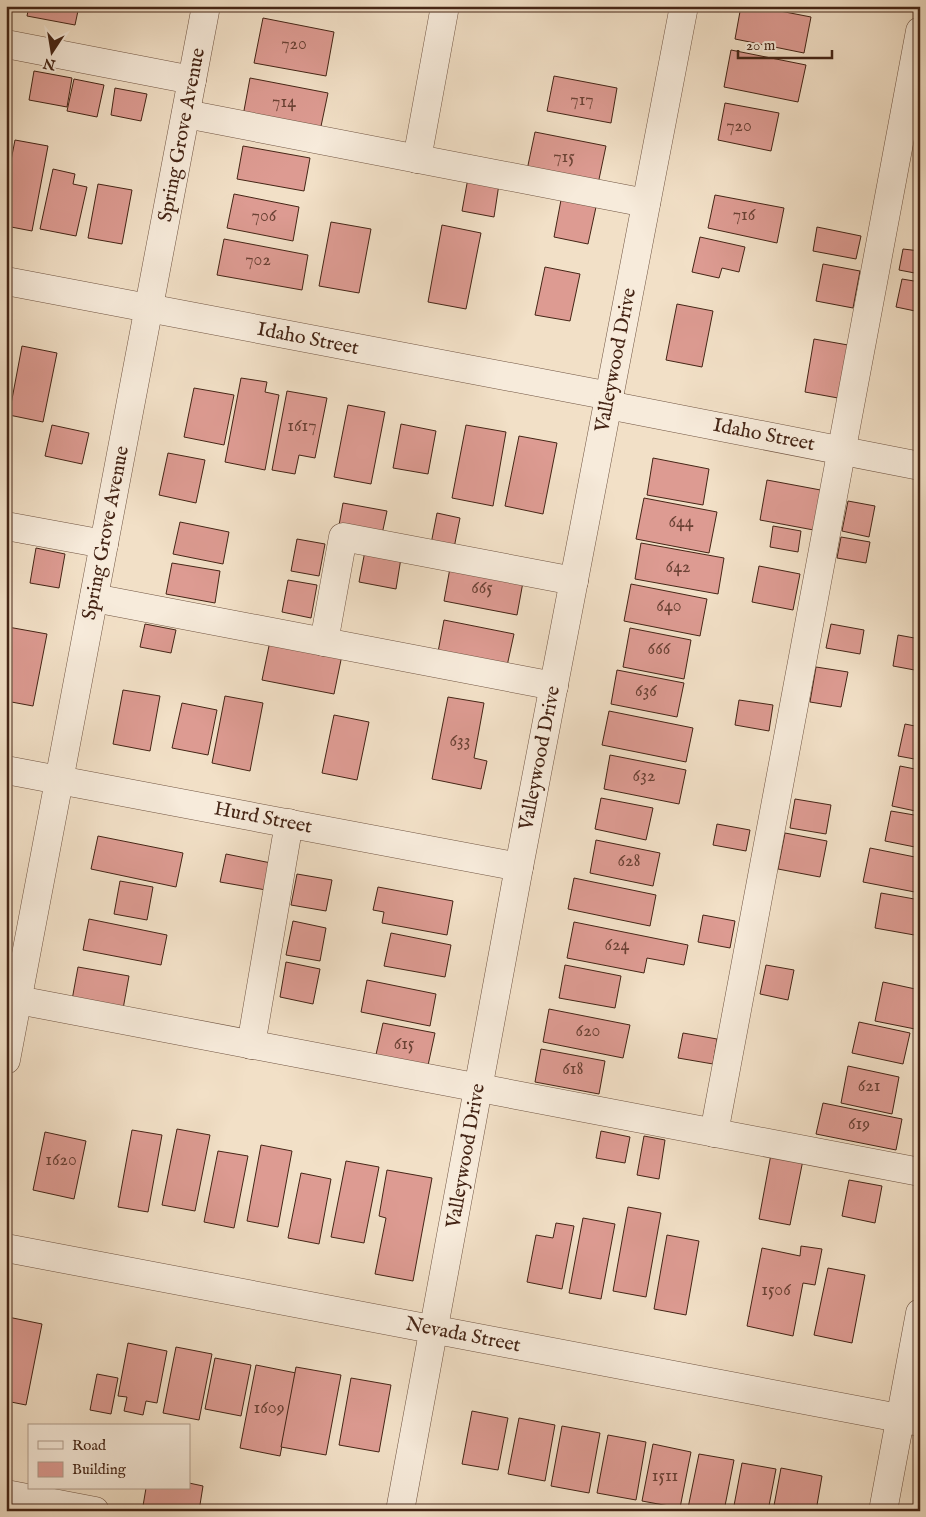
<svg xmlns="http://www.w3.org/2000/svg" width="926" height="1517" font-family="'IM FELL English',serif">
	<style>
		.building { fill: #dd9b92; stroke: #452516 }
		.lines { fill: none; stroke-linecap: round; stroke-linejoin: round }
		.minor-casing { stroke: #705442; stroke-width: 29 }
		.minor { stroke: #f7ebdb; stroke-width: 28 }
		.labels { text-anchor: middle; dominant-baseline: central; stroke-width: 4.5; stroke-linejoin: round; paint-order: stroke }
		.number-label { font-size: 18px; fill: #6b4235 }
		.street-label { font-size: 20px; fill: #452516; stroke: #f7ebdb }
	</style>
	<rect width="100%" height="100%" fill="#f2e0c7"/>
	<filter id="stains"><feTurbulence type="fractalNoise" baseFrequency=".004" numOctaves="4"/><feColorMatrix values="0 0 0 0 .2 0 0 0 0 .09 0 0 0 0 .02 0 0 0 .5 -.17"/></filter>
	<radialGradient id="worn" r=".72"><stop offset=".6" stop-color="#630" stop-opacity="0"/><stop offset="1" stop-color="#630" stop-opacity=".3"/></radialGradient>
	<!-- building -->
	<g class="building">
		<path d="M29,6H79L75,25L27,16Z"/>
		<path d="M741,6H754L811,17L804,53L735,39Z"/>
		<path d="M263,18L334,32L326,76L254,63Z"/>
		<path d="M731,50L806,65L798,102L724,87Z"/>
		<path d="M34,71L72,78L67,107L29,100Z"/>
		<path d="M554,76L617,88L611,123L547,111Z"/>
		<path d="M250,78L328,93L320,131L243,116Z"/>
		<path d="M74,79L104,85L97,117L67,111Z"/>
		<path d="M115,88L147,94L141,121L111,115Z"/>
		<path d="M725,103L779,113L771,151L718,140Z"/>
		<path d="M535,132L606,146L598,184L527,170Z"/>
		<path d="M15,140L48,146L32,231L6,226V186Z"/>
		<path d="M243,146L310,158L304,191L237,179Z"/>
		<path d="M53,169L75,174L73,184L87,187L76,236L40,229Z"/>
		<path d="M468,178L499,184L494,217L462,211Z"/>
		<path d="M98,184L132,190L122,244L88,238Z"/>
		<path d="M234,194L299,207L293,241L227,228Z"/>
		<path d="M715,195L784,208L777,243L708,228Z"/>
		<path d="M561,200L596,207L588,244L554,237Z"/>
		<path d="M331,222L371,229L359,293L319,286Z"/>
		<path d="M442,225L481,233L466,309L428,302Z"/>
		<path d="M817,227L861,236L856,259L813,251Z"/>
		<path d="M700,237L745,247L739,272L722,268L719,278L692,272Z"/>
		<path d="M224,239L308,255L302,290L217,275Z"/>
		<path d="M903,249L920,251V274L899,270Z"/>
		<path d="M823,264L860,271L853,308L816,301Z"/>
		<path d="M545,267L580,274L570,321L535,315Z"/>
		<path d="M902,279L920,282V312L896,307Z"/>
		<path d="M677,304L713,311L702,367L666,360Z"/>
		<path d="M814,339L848,345L838,398L805,392Z"/>
		<path d="M22,346L57,353L43,422L9,415Z"/>
		<path d="M241,378L267,382L265,392L279,395L265,470L225,462Z"/>
		<path d="M194,388L234,395L224,445L184,437Z"/>
		<path d="M287,391L327,398L315,458L299,455L295,474L272,470Z"/>
		<path d="M348,405L385,412L371,484L334,477Z"/>
		<path d="M401,424L436,431L428,474L393,468Z"/>
		<path d="M52,425L89,433L82,464L45,456Z"/>
		<path d="M466,425L506,432L493,506L452,498Z"/>
		<path d="M519,436L557,443L543,514L505,506Z"/>
		<path d="M168,453L205,460L196,503L159,495Z"/>
		<path d="M653,458L709,469L703,505L647,495Z"/>
		<path d="M767,480L826,491L819,531L760,520Z"/>
		<path d="M644,498L717,512L709,553L636,539Z"/>
		<path d="M848,501L875,506L869,537L842,531Z"/>
		<path d="M343,503L387,511L381,539L338,531Z"/>
		<path d="M437,513L460,518L454,548L431,544Z"/>
		<path d="M180,522L229,532L223,564L173,554Z"/>
		<path d="M773,526L801,531L798,552L770,547Z"/>
		<path d="M841,537L870,542L866,563L837,558Z"/>
		<path d="M297,539L325,544L319,576L291,571Z"/>
		<path d="M641,543L724,558L718,594L635,579Z"/>
		<path d="M36,548L65,554L59,588L30,583Z"/>
		<path d="M365,551L401,558L396,589L359,582Z"/>
		<path d="M172,563L220,571L215,603L166,594Z"/>
		<path d="M759,566L800,574L793,610L752,602Z"/>
		<path d="M450,568L523,582L517,615L444,601Z"/>
		<path d="M288,580L317,585L311,618L282,612Z"/>
		<path d="M631,584L707,599L700,636L624,621Z"/>
		<path d="M444,620L514,634L507,666L438,652Z"/>
		<path d="M145,624L176,630L171,653L140,647Z"/>
		<path d="M831,624L864,630L860,654L826,648Z"/>
		<path d="M8,627L47,634L33,706L6,701Z"/>
		<path d="M630,628L691,640L684,679L623,667Z"/>
		<path d="M898,635L920,639V671L893,666Z"/>
		<path d="M270,641L342,655L334,694L262,680Z"/>
		<path d="M816,667L848,672L841,707L810,702Z"/>
		<path d="M617,670L684,683L677,717L611,704Z"/>
		<path d="M123,690L160,696L150,751L113,744Z"/>
		<path d="M225,696L263,703L250,771L212,763Z"/>
		<path d="M448,697L484,703L474,758L487,761L481,789L432,779Z"/>
		<path d="M739,700L773,705L769,731L735,725Z"/>
		<path d="M182,703L217,710L208,755L172,748Z"/>
		<path d="M609,711L693,728L686,762L602,745Z"/>
		<path d="M334,715L369,722L357,780L322,773Z"/>
		<path d="M905,724L920,727V760L898,756Z"/>
		<path d="M610,755L686,770L679,804L604,789Z"/>
		<path d="M900,766L920,770V812L892,806Z"/>
		<path d="M601,798L653,808L646,840L595,829Z"/>
		<path d="M795,799L831,805L826,834L790,828Z"/>
		<path d="M891,811L920,816V848L885,841Z"/>
		<path d="M717,824L750,830L746,851L713,845Z"/>
		<path d="M785,833L827,841L820,877L778,869Z"/>
		<path d="M98,836L183,853L176,887L91,869Z"/>
		<path d="M596,840L660,853L653,886L590,873Z"/>
		<path d="M870,848L920,858V893L863,882Z"/>
		<path d="M226,854L271,863L266,890L220,882Z"/>
		<path d="M297,874L332,880L326,911L291,905Z"/>
		<path d="M574,878L656,895L650,926L568,909Z"/>
		<path d="M120,881L153,887L147,920L114,914Z"/>
		<path d="M378,887L453,901L447,935L382,923L384,912L373,910Z"/>
		<path d="M881,893L920,900V936L875,928Z"/>
		<path d="M703,915L735,921L730,948L698,942Z"/>
		<path d="M89,919L167,935L161,965L83,950Z"/>
		<path d="M293,921L326,928L320,961L286,955Z"/>
		<path d="M574,922L688,945L684,965L647,958L644,973L567,958Z"/>
		<path d="M391,933L451,945L445,977L384,966Z"/>
		<path d="M286,962L320,969L313,1004L280,997Z"/>
		<path d="M565,965L621,976L615,1008L559,998Z"/>
		<path d="M766,965L794,970L788,1000L760,994Z"/>
		<path d="M78,967L129,976L123,1009L72,1000Z"/>
		<path d="M367,980L436,994L430,1026L361,1012Z"/>
		<path d="M883,982L920,990V1030L875,1021Z"/>
		<path d="M549,1009L630,1025L623,1058L543,1042Z"/>
		<path d="M859,1022L910,1033L903,1064L852,1053Z"/>
		<path d="M383,1023L435,1033L427,1070L375,1059Z"/>
		<path d="M683,1033L717,1039L713,1064L678,1058Z"/>
		<path d="M541,1049L605,1061L599,1094L535,1082Z"/>
		<path d="M848,1066L899,1077L892,1114L841,1103Z"/>
		<path d="M823,1103L902,1119L896,1150L816,1134Z"/>
		<path d="M177,1129L210,1135L195,1211L162,1205Z"/>
		<path d="M132,1130L162,1135L148,1212L118,1207Z"/>
		<path d="M601,1131L630,1137L625,1163L596,1158Z"/>
		<path d="M45,1132L86,1141L74,1199L33,1190Z"/>
		<path d="M644,1136L665,1140L659,1179L637,1175Z"/>
		<path d="M261,1145L292,1151L278,1227L247,1221Z"/>
		<path d="M218,1151L248,1156L234,1228L204,1222Z"/>
		<path d="M771,1154L803,1160L790,1225L759,1219Z"/>
		<path d="M346,1161L379,1167L364,1243L331,1237Z"/>
		<path d="M387,1170L432,1178L413,1281L375,1274L386,1218L379,1216Z"/>
		<path d="M301,1173L331,1179L319,1244L288,1238Z"/>
		<path d="M849,1180L882,1186L875,1223L842,1216Z"/>
		<path d="M628,1207L661,1213L646,1297L613,1291Z"/>
		<path d="M583,1218L615,1224L601,1299L569,1293Z"/>
		<path d="M556,1223L574,1226L562,1289L527,1282L536,1235L553,1238Z"/>
		<path d="M667,1235L699,1241L686,1315L654,1309Z"/>
		<path d="M801,1246L822,1249L815,1285L803,1283L793,1336L747,1326L762,1248L800,1256Z"/>
		<path d="M828,1268L865,1275L852,1343L814,1335Z"/>
		<path d="M8,1317L42,1324L26,1405L6,1401Z"/>
		<path d="M128,1343L167,1351L157,1403L146,1401L143,1415L124,1411L127,1397L118,1396Z"/>
		<path d="M176,1347L212,1354L199,1420L163,1413Z"/>
		<path d="M215,1358L251,1365L241,1416L205,1409Z"/>
		<path d="M256,1365L296,1373L280,1456L240,1448Z"/>
		<path d="M296,1367L341,1375L326,1455L281,1447Z"/>
		<path d="M97,1374L118,1378L111,1414L90,1410Z"/>
		<path d="M351,1378L391,1385L379,1452L339,1445Z"/>
		<path d="M472,1411L508,1418L498,1470L462,1464Z"/>
		<path d="M519,1418L555,1425L545,1481L508,1474Z"/>
		<path d="M562,1426L600,1433L589,1493L551,1486Z"/>
		<path d="M608,1435L646,1442L636,1500L597,1493Z"/>
		<path d="M653,1444L691,1452L680,1508L642,1501Z"/>
		<path d="M699,1454L734,1460L724,1511L688,1508Z"/>
		<path d="M742,1463L776,1469L768,1511H733Z"/>
		<path d="M781,1468L822,1476L816,1511H773Z"/>
		<path d="M189,1483L203,1486L199,1511H170L143,1506L146,1488H189Z"/>
	</g>
	<g class="lines">
		<defs>
			<g id="minor">
				<path d="M6,44L192,80"/>
				<path d="M186,114L646,203"/>
				<path d="M417,159L445,6"/>
				<path d="M6,281L610,396"/>
				<path d="M608,405L920,466"/>
				<path d="M6,526L104,544"/>
				<path d="M94,598L554,686"/>
				<path d="M324,642L343,537L574,581"/>
				<path d="M6,770L519,867"/>
				<path d="M18,1000L920,1172"/>
				<path d="M251,1045L289,823"/>
				<path d="M6,1060L206,6"/>
				<path d="M714,1133L920,31"/>
				<path d="M6,1248L920,1422"/>
				<path d="M6,1494L95,1511"/>
				<path d="M400,1511L519,867L684,6"/>
				<path d="M883,1511L920,1313"/>
			</g>
		</defs>
		<!-- minor casing -->
		<use href="#minor" class="minor-casing"/>
		<!-- minor -->
		<use href="#minor" class="minor"/>
	</g>
	<g class="labels">
		<!-- number labels -->
		<g class="number-label">
			<text x="294" y="44">720</text>
			<text x="582" y="100">717</text>
			<text x="284" y="102">714</text>
			<text x="739" y="126">720</text>
			<text x="564" y="157">715</text>
			<text x="744" y="215">716</text>
			<text x="264" y="216">706</text>
			<text x="258" y="260">702</text>
			<text x="302" y="426">1617</text>
			<text x="681" y="522">644</text>
			<text x="678" y="567">642</text>
			<text x="482" y="588">665</text>
			<text x="669" y="606">640</text>
			<text x="659" y="649">666</text>
			<text x="646" y="691">636</text>
			<text x="460" y="741">633</text>
			<text x="644" y="776">632</text>
			<text x="629" y="861">628</text>
			<text x="617" y="945">624</text>
			<text x="588" y="1031">620</text>
			<text x="404" y="1044">615</text>
			<text x="573" y="1069">618</text>
			<text x="869" y="1086">621</text>
			<text x="859" y="1124">619</text>
			<text x="61" y="1160">1620</text>
			<text x="776" y="1290">1506</text>
			<text x="269" y="1408">1609</text>
			<text x="665" y="1476">1511</text>
		</g>
		<!-- street labels -->
		<g class="street-label">
			<text transform="translate(182 135) rotate(-79)">Spring Grove Avenue</text>
			<text transform="translate(308 339) rotate(11)">Idaho Street</text>
			<text transform="translate(616 360) rotate(-79)">Valleywood Drive</text>
			<text transform="translate(764 435) rotate(11)">Idaho Street</text>
			<text transform="translate(106 533) rotate(-79)">Spring Grove Avenue</text>
			<text transform="translate(540 758) rotate(-79)">Valleywood Drive</text>
			<text transform="translate(263 818) rotate(11)">Hurd Street</text>
			<text transform="translate(466 1156) rotate(-80)">Valleywood Drive</text>
			<text transform="translate(463 1335) rotate(11)">Nevada Street</text>
		</g>
	</g>
	<!-- margin -->
	<rect width="926" height="1517" fill="none" stroke="#f2e0c7" stroke-width="25"/>
	<rect x="8" y="8" width="911" height="1502" fill="none" stroke="#452516" stroke-width="2.5"/>
	<rect x="12" y="12" width="901" height="1492" fill="none" stroke="#452516"/>
	<!-- legend -->
	<rect x="28" y="1424" width="162" height="65" fill="#f7ebdb" stroke="#b09c8c"/>
	<rect x="38" y="1441" width="25" height="8" fill="#f7ebdb" stroke="#b09c8c"/>
	<text x="72" y="1450" font-size="15" fill="#452516">Road</text>
	<rect x="38" y="1462" width="25" height="15" fill="#dd9b92" stroke="#b09c8c"/>
	<text x="72" y="1474" font-size="15" fill="#452516">Building</text>
	<!-- north arrow -->
	<g transform="translate(52 52) rotate(192)" stroke="#f7ebdb" stroke-width="4" paint-order="stroke">
	<path d="M0-4L9 19L0 12L-9 19Z" fill="#452516"/>
	<text y="-8" font-size="14" font-weight="bold" text-anchor="middle" fill="#452516">N</text>
	</g>
	<!-- scale -->
	<path d="M738 50v8h94v-8" fill="none" stroke="#452516" stroke-width="2.5"/>
	<text x="746" y="50" font-size="15" fill="#452516" stroke="#f7ebdb" stroke-width="4" paint-order="stroke">20 m</text>
	<rect width="100%" height="100%" filter="url(#stains)"/>
	<rect width="100%" height="100%" fill="url(#worn)"/>
</svg>
